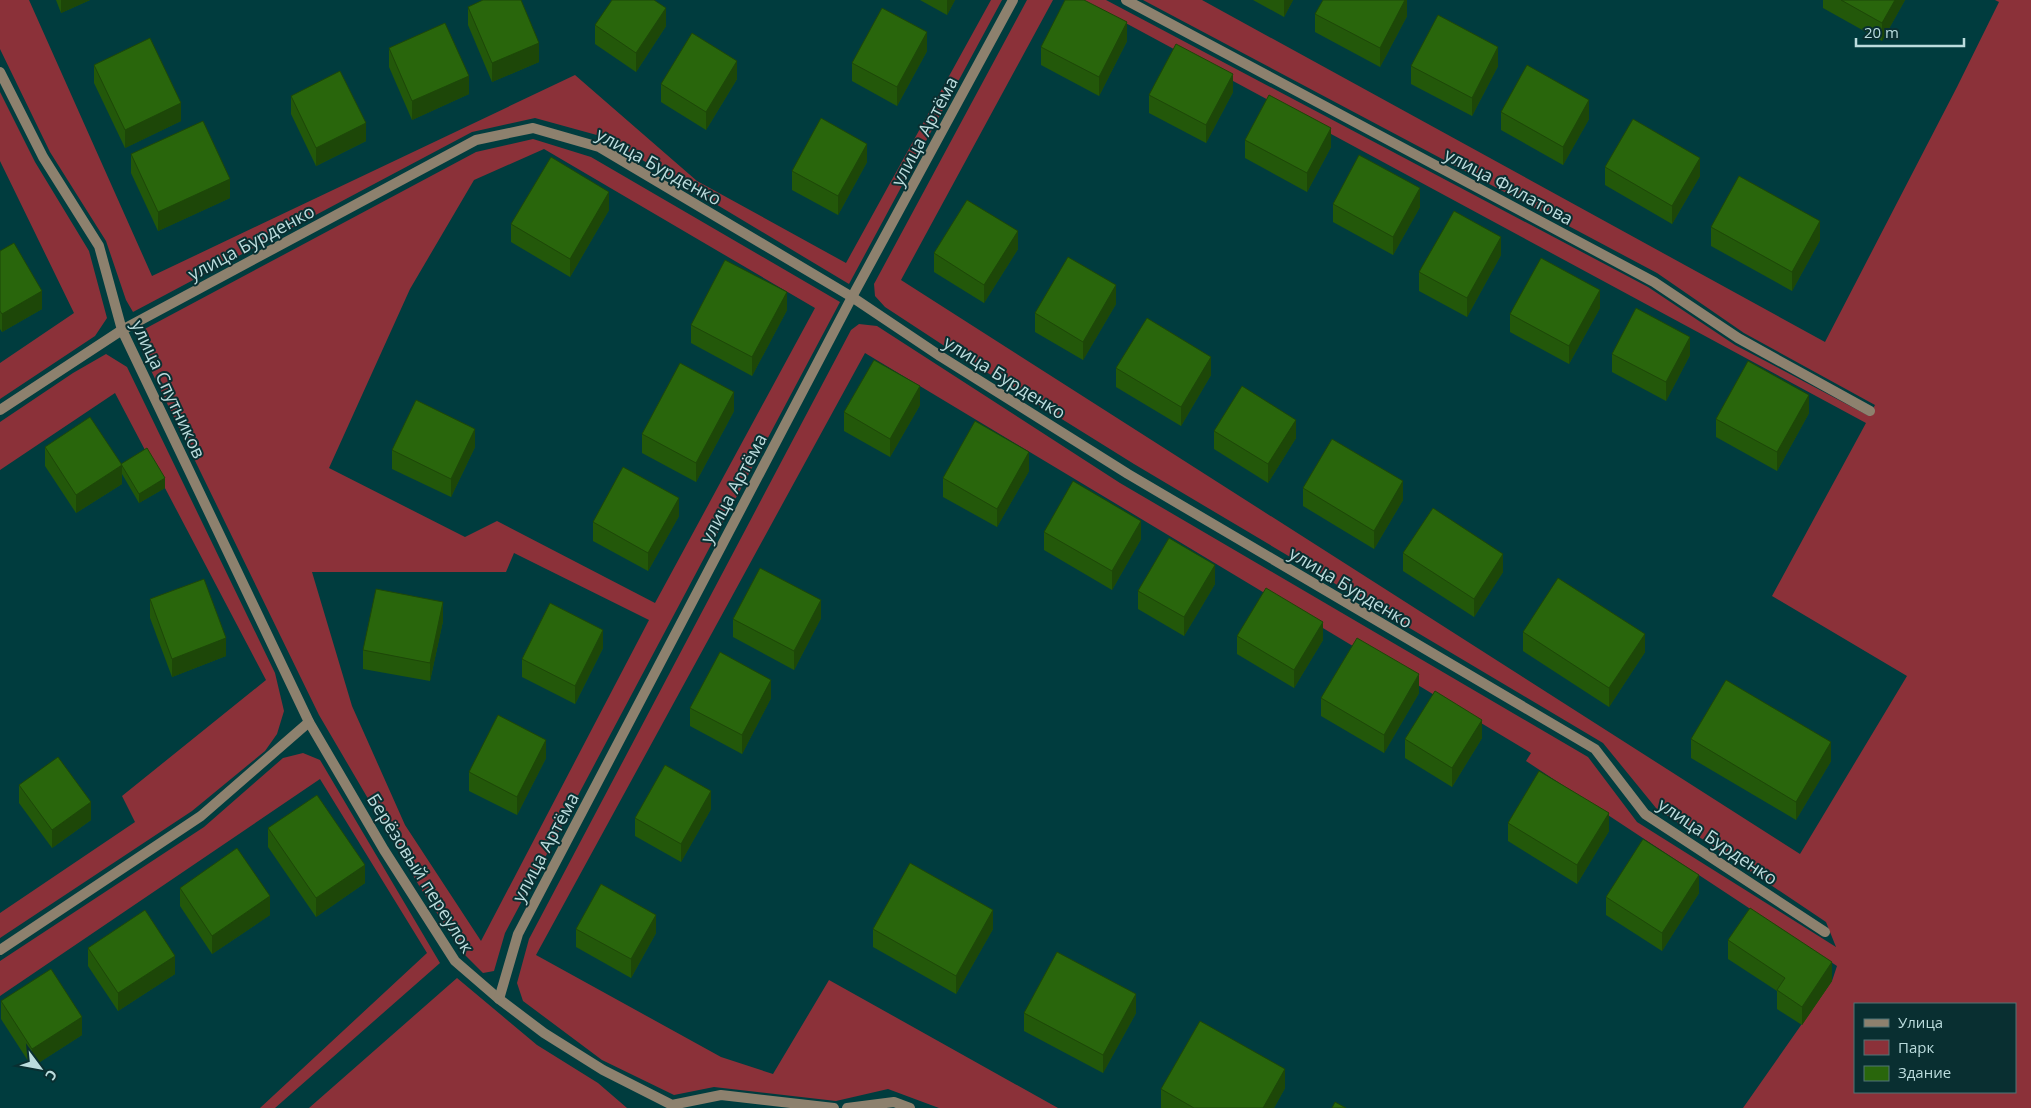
<svg xmlns="http://www.w3.org/2000/svg" width="2031" height="1108" font-family="'Open Sans',sans-serif">
	<style>
		.green { fill: #8b3139; fill-rule: evenodd }
		.lines { fill: none; stroke-linecap: round; stroke-linejoin: round }
		.minor { stroke: #8d816e; stroke-width: 10 }
		.wall { fill: #23580a }
		.shaded-wall { fill: #1d4708 }
		.building { fill: #29660c; stroke: #1d4708 }
		.labels { text-anchor: middle; dominant-baseline: central; stroke-width: 4; stroke-linejoin: round; paint-order: stroke }
		.street-label { font-size: 18px; fill: #bbdcdd; stroke: #092f31 }
	</style>
	<rect width="100%" height="100%" fill="#003c3e"/>
	<!-- green -->
	<g class="green">
		<path d="M0,0H29L152,276L575,75L697,181L846,263L991,0H1002L849,284L604,137L535,118L472,132L133,312L126,300L106,241L50,152L0,49Z"/>
		<path d="M1027,0H1053L901,280L1800,854L1907,676L1772,596L1866,423L1083,0H1106L1648,287L1735,345L1869,416L1875,405L1744,333L1657,273L1143,0H1202L1825,342L1957,87L1999,2L1995,0H2031V1108H1743L1832,981L1837,966L1526,761L1531,753L865,353L536,955L721,1057L773,1074L829,980L1058,1108H939L888,1089L836,1101L714,1087L674,1095L602,1060L523,1001L517,983L529,939L851,330L859,324L877,326L1120,483L1588,757L1637,822L1836,947L1826,922L1656,808L1603,743L1134,464L946,347L885,307L875,296L874,284ZM1855,1004H2015V1092H1855Z"/>
		<path d="M0,92L35,162L89,251L107,318L95,336L0,399V363L74,313L0,161Z"/>
		<path d="M533,139L591,157L840,302L505,933L494,971L483,973L464,954L421,889L319,715L143,354L139,332L476,152ZM544,149L815,308L655,603L497,521L465,537L329,468L410,289L474,180ZM514,553L649,620L481,941L405,825L352,706L312,572H506Z"/>
		<path d="M106,354L127,367L275,673L284,711L277,734L265,751L192,811L0,938V913L135,822L122,796L266,680L115,393L0,470V422L73,373Z"/>
		<path d="M303,753L320,760L440,963L275,1108H260L427,953L320,779L0,996V961L204,827L283,758Z"/>
		<path d="M457,978L537,1045L598,1083L627,1108H309Z"/>
	</g>
	<g class="lines">
		<!-- minor -->
		<g class="minor">
			<path d="M1126,0L1654,282L1738,338L1870,411"/>
			<path d="M0,72L43,157L99,246L122,330L309,722L384,850L455,961L499,999L544,1033L603,1070L672,1105L721,1095L834,1108"/>
			<path d="M0,410L122,330L476,140L533,128L599,147L852,297L940,356L1128,474L1595,749L1645,814L1825,932"/>
			<path d="M0,950L201,816L309,722"/>
			<path d="M499,999L518,934L852,297L1013,0"/>
			<path d="M847,1108L894,1102L910,1108"/>
		</g>
	</g>
	<!-- wall -->
	<g class="wall">
		<path d="M56,0H90L61,13Z"/>
		<path d="M920,0H955L947,15Z"/>
		<path d="M1253,0H1293L1284,17Z"/>
		<path d="M1407,0V16L1380,67L1315,32V14Z"/>
		<path d="M1823,0H1905L1882,41L1823,8Z"/>
		<path d="M468,7L539,62L492,82L468,25Z"/>
		<path d="M595,25L666,26L636,72L595,44Z"/>
		<path d="M1127,41L1099,96L1041,65V47Z"/>
		<path d="M389,48L469,94L412,120L389,67Z"/>
		<path d="M927,51L897,106L852,81V63Z"/>
		<path d="M94,65L181,121L125,148L94,83Z"/>
		<path d="M1411,66H1498L1472,116L1411,84Z"/>
		<path d="M737,79L706,130L661,102V84Z"/>
		<path d="M1233,92L1206,143L1149,113V95Z"/>
		<path d="M291,96L366,141L316,166L291,114Z"/>
		<path d="M1501,112L1589,119L1563,165L1501,130Z"/>
		<path d="M1245,140L1331,147L1307,192L1245,158Z"/>
		<path d="M131,154L230,198L158,231L131,173Z"/>
		<path d="M867,162L838,215L792,190V171Z"/>
		<path d="M1605,167L1700,176L1672,224L1605,185Z"/>
		<path d="M1333,204L1420,207L1393,255L1333,222Z"/>
		<path d="M609,210L570,277L511,242V224Z"/>
		<path d="M1711,227L1820,240L1792,291L1711,246Z"/>
		<path d="M1018,249L984,303L934,272V253Z"/>
		<path d="M0,251L42,309L2,332L0,329Z"/>
		<path d="M1501,255L1467,317L1419,291V272Z"/>
		<path d="M1116,304L1083,360L1035,332V313Z"/>
		<path d="M1600,308L1569,364L1510,332V314Z"/>
		<path d="M787,310L752,376L691,343V325Z"/>
		<path d="M1612,354L1690,355L1666,401L1612,372Z"/>
		<path d="M1116,368L1211,375L1181,426L1116,387Z"/>
		<path d="M920,405L890,457L844,431V412Z"/>
		<path d="M734,411L696,482L642,453V434Z"/>
		<path d="M1809,413L1777,471L1716,437V419Z"/>
		<path d="M1214,431L1296,438L1268,483L1214,449Z"/>
		<path d="M45,447L121,464L165,488L139,503L122,474V484L76,513L45,466Z"/>
		<path d="M475,447L451,497L392,469V450Z"/>
		<path d="M1029,471L997,527L943,497V478Z"/>
		<path d="M1303,488L1403,500L1374,549L1303,506Z"/>
		<path d="M679,516L648,571L593,541V522Z"/>
		<path d="M1044,532L1141,539L1112,590L1044,550Z"/>
		<path d="M1403,553L1503,572L1474,617L1403,571Z"/>
		<path d="M1215,584L1184,636L1138,609V591Z"/>
		<path d="M150,599L226,656L172,677L150,618Z"/>
		<path d="M821,618L794,670L733,637V619Z"/>
		<path d="M443,621L430,681L363,669V650Z"/>
		<path d="M1523,632L1645,652L1609,707L1523,651Z"/>
		<path d="M1237,636L1323,640L1294,688L1237,654Z"/>
		<path d="M603,648L575,704L522,677V659Z"/>
		<path d="M1419,693L1384,753L1321,716V698Z"/>
		<path d="M771,698L742,754L690,726V708Z"/>
		<path d="M1482,738L1452,787L1405,758V739Z"/>
		<path d="M1691,739L1831,761L1796,820L1691,758Z"/>
		<path d="M546,758L517,815L469,791V772Z"/>
		<path d="M19,785L91,820L52,848L19,803Z"/>
		<path d="M711,809L681,862L635,836V818Z"/>
		<path d="M1508,823L1609,831L1577,884L1508,841Z"/>
		<path d="M268,828L365,883L316,917L268,847Z"/>
		<path d="M180,888L270,915L212,954L180,906Z"/>
		<path d="M1699,893L1662,951L1606,915V897Z"/>
		<path d="M576,929L656,933L631,978L576,947Z"/>
		<path d="M873,929H993L956,994L873,947Z"/>
		<path d="M1728,940L1832,981L1802,1025L1777,1009V991L1728,959Z"/>
		<path d="M88,948L175,974L118,1011L88,966Z"/>
		<path d="M1,1001L82,1035L32,1067L1,1019Z"/>
		<path d="M1024,1013H1136L1103,1073L1024,1031Z"/>
		<path d="M1285,1088L1274,1108H1161V1089Z"/>
	</g>
	<!-- shaded-wall -->
	<g class="shaded-wall">
		<path d="M61,0H90L61,13Z"/>
		<path d="M947,0H955L947,15Z"/>
		<path d="M1284,0H1293L1284,17Z"/>
		<path d="M1405,0H1407V16L1380,67V48Z"/>
		<path d="M1895,0H1905L1882,41V23Z"/>
		<path d="M666,8V26L636,72V53Z"/>
		<path d="M1127,22V41L1099,96V77Z"/>
		<path d="M927,32V51L897,106V87Z"/>
		<path d="M539,43V62L492,82V63Z"/>
		<path d="M1498,47V66L1472,116V98Z"/>
		<path d="M737,61V79L706,130V112Z"/>
		<path d="M1233,74V92L1206,143V125Z"/>
		<path d="M469,76V94L412,120V101Z"/>
		<path d="M1589,100V119L1563,165V147Z"/>
		<path d="M181,103V121L125,148V130Z"/>
		<path d="M366,123V141L316,166V148Z"/>
		<path d="M1331,128V147L1307,192V173Z"/>
		<path d="M867,144V162L838,215V196Z"/>
		<path d="M1700,158V176L1672,224V206Z"/>
		<path d="M230,179V198L158,231V212Z"/>
		<path d="M1420,188V207L1393,255V237Z"/>
		<path d="M609,192V210L570,277V259Z"/>
		<path d="M1820,221V240L1792,291V272Z"/>
		<path d="M1018,231V249L984,303V285Z"/>
		<path d="M1501,237V255L1467,317V298Z"/>
		<path d="M1116,285V304L1083,360V342Z"/>
		<path d="M1600,290V308L1569,364V346Z"/>
		<path d="M42,291V309L2,332V314Z"/>
		<path d="M787,292V310L752,376V357Z"/>
		<path d="M1690,337V355L1666,401V382Z"/>
		<path d="M1211,357V375L1181,426V407Z"/>
		<path d="M920,386V405L890,457V439Z"/>
		<path d="M734,392V411L696,482V463Z"/>
		<path d="M1809,395V413L1777,471V452Z"/>
		<path d="M1296,420V438L1268,483V464Z"/>
		<path d="M475,429V447L451,497V479Z"/>
		<path d="M1029,452V471L997,527V509Z"/>
		<path d="M122,465V484L76,513V495Z"/>
		<path d="M165,478V488L139,503V494Z"/>
		<path d="M1403,481V500L1374,549V531Z"/>
		<path d="M679,498V516L648,571V553Z"/>
		<path d="M1141,521V539L1112,590V571Z"/>
		<path d="M1503,554V572L1474,617V599Z"/>
		<path d="M1215,565V584L1184,636V617Z"/>
		<path d="M821,600V618L794,670V651Z"/>
		<path d="M443,602V621L430,681V663Z"/>
		<path d="M1323,622V640L1294,688V670Z"/>
		<path d="M603,630V648L575,704V686Z"/>
		<path d="M1645,634V652L1609,707V688Z"/>
		<path d="M226,638V656L172,677V659Z"/>
		<path d="M1419,674V693L1384,753V735Z"/>
		<path d="M771,680V698L742,754V735Z"/>
		<path d="M1482,720V738L1452,787V768Z"/>
		<path d="M546,740V758L517,815V797Z"/>
		<path d="M1831,742V761L1796,820V802Z"/>
		<path d="M711,791V809L681,862V844Z"/>
		<path d="M91,802V820L52,848V830Z"/>
		<path d="M1609,813V831L1577,884V865Z"/>
		<path d="M365,865V883L316,917V898Z"/>
		<path d="M1699,875V893L1662,951V933Z"/>
		<path d="M270,896V915L212,954V936Z"/>
		<path d="M993,910V929L956,994V976Z"/>
		<path d="M656,915V933L631,978V959Z"/>
		<path d="M175,956V974L118,1011V993Z"/>
		<path d="M1832,962V981L1802,1025V1007Z"/>
		<path d="M1136,994V1013L1103,1073V1055Z"/>
		<path d="M82,1017V1035L32,1067V1049Z"/>
		<path d="M1285,1069V1088L1274,1108H1263Z"/>
	</g>
	<!-- building -->
	<g class="building">
		<path d="M483,0H521L539,43L492,63L468,7Z"/>
		<path d="M612,0H654L666,8L636,53L595,25Z"/>
		<path d="M1065,0H1084L1127,22L1099,77L1041,47Z"/>
		<path d="M1323,0H1405L1380,48L1315,14Z"/>
		<path d="M1841,0H1895L1882,23Z"/>
		<path d="M882,8L927,32L897,87L852,63Z"/>
		<path d="M1438,15L1498,47L1472,98L1411,66Z"/>
		<path d="M445,23L469,76L412,101L389,48Z"/>
		<path d="M692,33L737,61L706,112L661,84Z"/>
		<path d="M150,38L181,103L125,130L94,65Z"/>
		<path d="M1176,44L1233,74L1206,125L1149,95Z"/>
		<path d="M1527,65L1589,100L1563,147L1501,112Z"/>
		<path d="M340,71L366,123L316,148L291,96Z"/>
		<path d="M1269,95L1331,128L1307,173L1245,140Z"/>
		<path d="M821,118L867,144L838,196L792,171Z"/>
		<path d="M1633,119L1700,158L1672,206L1605,167Z"/>
		<path d="M203,121L230,179L158,212L131,154Z"/>
		<path d="M1359,155L1420,188L1393,237L1333,204Z"/>
		<path d="M551,157L609,192L570,259L511,224Z"/>
		<path d="M1739,176L1820,221L1792,272L1711,227Z"/>
		<path d="M967,200L1018,231L984,285L934,253Z"/>
		<path d="M1454,211L1501,237L1467,298L1419,272Z"/>
		<path d="M14,243L42,291L2,314L0,311V251Z"/>
		<path d="M1068,257L1116,285L1083,342L1035,313Z"/>
		<path d="M1541,258L1600,290L1569,346L1510,314Z"/>
		<path d="M725,260L787,292L752,357L691,325Z"/>
		<path d="M1636,308L1690,337L1666,382L1612,354Z"/>
		<path d="M1147,318L1211,357L1181,407L1116,368Z"/>
		<path d="M874,360L920,386L890,439L844,412Z"/>
		<path d="M1748,361L1809,395L1777,452L1716,419Z"/>
		<path d="M680,363L734,392L696,463L642,434Z"/>
		<path d="M1242,386L1296,420L1268,464L1214,431Z"/>
		<path d="M416,400L475,429L451,479L392,450Z"/>
		<path d="M90,417L122,465L76,495L45,447Z"/>
		<path d="M975,421L1029,452L997,509L943,478Z"/>
		<path d="M1332,439L1403,481L1374,531L1303,488Z"/>
		<path d="M147,448L165,478L139,494L121,464Z"/>
		<path d="M623,467L679,498L648,553L593,522Z"/>
		<path d="M1073,481L1141,521L1112,571L1044,532Z"/>
		<path d="M1433,508L1503,554L1474,599L1403,553Z"/>
		<path d="M1169,538L1215,565L1184,617L1138,591Z"/>
		<path d="M760,568L821,600L794,651L733,619Z"/>
		<path d="M1558,578L1645,634L1609,688L1523,632Z"/>
		<path d="M204,579L226,638L172,659L150,599Z"/>
		<path d="M1266,588L1323,622L1294,670L1237,636Z"/>
		<path d="M376,589L443,602L430,663L363,650Z"/>
		<path d="M550,603L603,630L575,686L522,659Z"/>
		<path d="M1357,638L1419,674L1384,735L1321,698Z"/>
		<path d="M720,652L771,680L742,735L690,708Z"/>
		<path d="M1726,680L1831,742L1796,802L1691,739Z"/>
		<path d="M1435,691L1482,720L1452,768L1405,739Z"/>
		<path d="M498,715L546,740L517,797L469,772Z"/>
		<path d="M58,757L91,802L52,830L19,785Z"/>
		<path d="M665,765L711,791L681,844L635,818Z"/>
		<path d="M1539,771L1609,813L1577,865L1508,823Z"/>
		<path d="M317,795L365,865L316,898L268,828Z"/>
		<path d="M1643,839L1699,875L1662,933L1606,897Z"/>
		<path d="M237,848L270,896L212,936L180,888Z"/>
		<path d="M910,863L993,910L956,976L873,929Z"/>
		<path d="M601,884L656,915L631,959L576,929Z"/>
		<path d="M1750,908L1832,962L1802,1007L1777,990L1785,978L1728,940Z"/>
		<path d="M145,910L175,956L118,993L88,948Z"/>
		<path d="M1057,952L1136,994L1103,1055L1024,1013Z"/>
		<path d="M51,969L82,1017L32,1049L1,1001Z"/>
		<path d="M1200,1021L1285,1069L1263,1108H1194L1161,1089Z"/>
		<path d="M1335,1102L1346,1108H1332Z"/>
	</g>
	<g class="labels">
		<!-- street labels -->
		<g class="street-label">
			<text transform="translate(924 131) rotate(-62)">улица Артёма</text>
			<text transform="translate(659 166) rotate(29)">улица Бурденко</text>
			<text transform="translate(1509 186) rotate(28)">улица Филатова</text>
			<text transform="translate(251 242) rotate(-28)">улица Бурденко</text>
			<text transform="translate(1005 377) rotate(32)">улица Бурденко</text>
			<text transform="translate(169 389) rotate(65)">улица Спутников</text>
			<text transform="translate(733 488) rotate(-62)">улица Артёма</text>
			<text transform="translate(1351 587) rotate(31)">улица Бурденко</text>
			<text transform="translate(1718 841) rotate(34)">улица Бурденко</text>
			<text transform="translate(545 847) rotate(-62)">улица Артёма</text>
			<text transform="translate(421 873) rotate(58)">Берёзовый переулок</text>
		</g>
	</g>
	<!-- legend -->
	<rect x="1854" y="1003" width="162" height="90" fill="#092f31" stroke="#507476"/>
	<rect x="1864" y="1019" width="25" height="8" fill="#8d816e" stroke="#507476"/>
	<text x="1898" y="1028" font-size="15" fill="#bbdcdd">Улица</text>
	<rect x="1864" y="1040" width="25" height="15" fill="#8b3139" stroke="#507476"/>
	<text x="1898" y="1053" font-size="15" fill="#bbdcdd">Парк</text>
	<rect x="1864" y="1066" width="25" height="15" fill="#29660c" stroke="#507476"/>
	<text x="1898" y="1078" font-size="15" fill="#bbdcdd">Здание</text>
	<!-- north arrow -->
	<g transform="translate(40 1068) rotate(122)" stroke="#092f31" stroke-width="4" paint-order="stroke">
	<path d="M0-4L9 19L0 12L-9 19Z" fill="#bbdcdd"/>
	<text y="-8" font-size="14" font-weight="bold" text-anchor="middle" fill="#bbdcdd">С</text>
	</g>
	<!-- scale -->
	<path d="M1856 38v8h108v-8" fill="none" stroke="#bbdcdd" stroke-width="2.5"/>
	<text x="1864" y="38" font-size="15" fill="#bbdcdd" stroke="#092f31" stroke-width="4" paint-order="stroke">20 m</text>
</svg>
